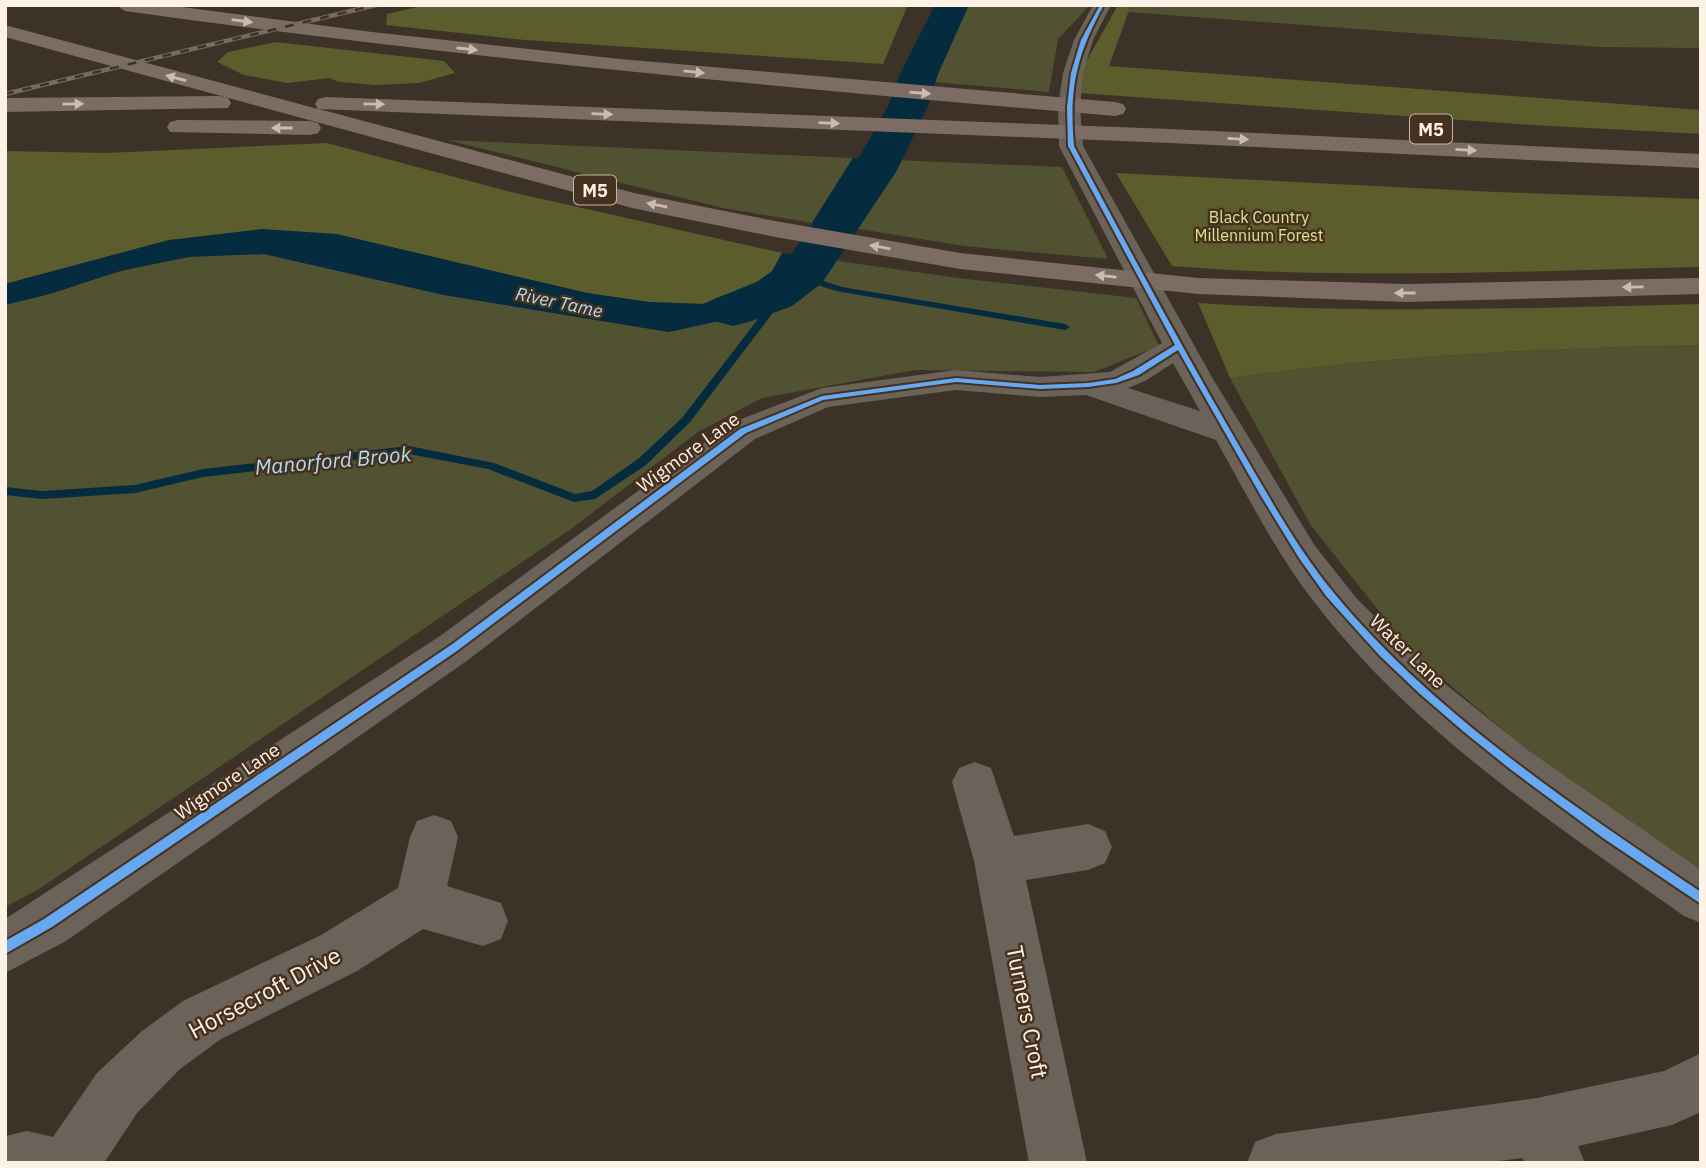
<svg xmlns="http://www.w3.org/2000/svg" width="1706" height="1168" font-family="'IBM Plex Sans',sans-serif">
	<style>
		.green { fill: #515232 }
		.forest { fill: #5b5d2d }
		.water { fill: #052b3e }
		.lines { fill: none; stroke-linecap: round; stroke-linejoin: round }
		.stream { fill: #052b3e; fill-rule: evenodd }
		.river { fill: #052b3e; fill-rule: evenodd }
		.minor { fill: #6b6259; fill-rule: evenodd }
		.highway { fill: #7d6c64; fill-rule: evenodd }
		.rail-casing { stroke: #746d63; stroke-width: 4.5 }
		.rail { stroke: #46311e; stroke-width: 2.5; stroke-dasharray: 9; stroke-linecap: butt }
		.cycleway-casing { stroke: #46311e; stroke-width: 4 }
		.cycleway { fill: #66a8f1; fill-rule: evenodd }
		.oneway { fill: #cabcb1 }
		.labels { text-anchor: middle; dominant-baseline: central; stroke-width: 5; stroke-linejoin: round; paint-order: stroke }
		.far-park-label { font-size: 16px; fill: #dde490; stroke: #46311e }
		.shield { fill: #46311e; stroke: #c7b7a9; stroke-width: 2 }
		.shield-label { font-size: 18px; font-weight: bold; fill: #fef1e5 }
		.far-water-label { font-size: 18px; font-style: italic; fill: #aeddfa; stroke: #46311e }
		.street-label { font-size: 19px; fill: #fef1e5; stroke: #46311e }
		.water-label { font-size: 21px; font-style: italic; fill: #aeddfa; stroke: #46311e }
		.near-street-label { font-size: 23px; fill: #fef1e5; stroke: #46311e }
	</style>
	<rect width="100%" height="100%" fill="#3d3227"/>
	<!-- green -->
	<g class="green">
		<path d="M957,5H1090L1058,39L1049,92L923,81Z"/>
		<path d="M1131,5H1701V48L1599,47L1128,12Z"/>
		<path d="M447,140L853,158L812,223L723,208Z"/>
		<path d="M895,160L1062,167L1108,259L964,246L853,228Z"/>
		<path d="M264,254L444,295L669,332L814,281L824,259L958,278L1136,298L1159,346L1094,372L915,370L762,398L698,432L571,529L39,889L5,907V305C66,290 126,265 188,257C213,253 239,255 264,254Z"/>
		<path d="M1701,345V884L1538,759L1412,653L1310,524L1230,378C1386,356 1544,348 1701,345Z"/>
	</g>
	<!-- forest -->
	<g class="forest">
		<path d="M426,5H908L883,64L525,40L386,25L387,14Z"/>
		<path d="M1118,5H1131L1109,66L1701,110V134L1517,124L1079,93L1082,69Z"/>
		<path d="M276,42L444,61L455,73L419,83L376,85L339,82L330,78L287,83L244,75L217,62L228,52Z"/>
		<path d="M327,143L511,192L782,253L769,277L703,304L649,302L587,293L336,234L169,240L5,284V151L106,153Z"/>
		<path d="M1116,173L1496,192L1701,199V267C1526,271 1346,280 1172,266Z"/>
		<path d="M1198,303C1365,314 1533,308 1701,304V345C1544,348 1386,356 1230,378Z"/>
	</g>
	<!-- water -->
	<g class="water">
		<path d="M935,5H957L958,8L923,81L905,79Z"/>
		<path d="M853,158L895,160L853,228L812,223Z"/>
		<path d="M262,229L336,234L587,293L649,302L703,304L769,277L782,253L824,259L814,281L770,310L669,332L444,295L264,254L189,257L120,271L50,294L5,305V284L169,240Z"/>
	</g>
	<g class="lines">
		<!-- stream -->
		<g class="stream">
			<path d="M804,269L821,280L842,287L1065,324L1070,327L1065,330L842,292C826,289 812,284 800,272Z"/>
			<path d="M773,292L778,295L775,310L690,422L646,465L595,499L574,502L488,469L409,454L203,477L135,493L42,499L5,495V487L42,491L135,485L203,469L409,446L494,463L575,494L592,491L638,459L682,418L765,310L768,295Z"/>
		</g>
		<!-- river -->
		<path class="river" d="M935,5H969L938,74L928,106L896,172L822,283L792,306L752,321L733,326L714,321L706,310L714,299L754,284L786,261L852,170L888,106L900,74Z"/>
		<!-- minor -->
		<g class="minor">
			<path d="M1093,5H1111L1093,40L1083,73L1080,107L1083,146L1213,379L1315,546L1358,600L1439,679L1529,751L1701,870V923L1684,916C1554,824 1413,731 1315,603C1276,553 1247,495 1216,440L1086,395L1040,397L956,390L828,407L755,439L468,660L66,941L5,973V919L440,636L731,423L822,388L956,370L1040,377L1110,372L1162,343L1059,146L1058,107L1063,73L1074,40ZM1173,363L1200,411L1128,388L1147,380Z"/>
			<path d="M975,762L991,768L1014,836L1088,824L1105,831L1112,847L1105,863L1088,870L1026,880L1087,1163H1029L974,861L952,782L959,768Z"/>
			<path d="M434,815L451,821L458,837L447,886L501,903L508,921L501,939L483,946L423,929L357,971L221,1039L180,1069L137,1113L104,1163H5V1136L27,1131L53,1137L97,1073L142,1031L183,1001L321,935L398,888L410,837L417,821Z"/>
			<path d="M1701,1053V1112L1672,1125L1578,1146L1585,1163H1525L1522,1158L1486,1163H1247L1255,1142L1276,1134L1537,1098L1664,1071Z"/>
		</g>
		<!-- highway -->
		<g class="highway">
			<path d="M116,5H167L372,32L620,59L1115,102L1123,104L1126,109L1123,114L1115,116C784,88 454,57 125,11Z"/>
			<path d="M5,25L318,109L315,104L318,99L326,97L1170,129L1701,154V168L1170,143L319,109L634,193L775,221L960,253L1198,278L1406,284L1701,278V294L1406,302L1198,294L960,269L775,237L632,208L5,37Z"/>
			<path d="M220,96L228,98L231,103L228,108L5,112V98Z"/>
			<path d="M178,120L310,121L318,123L321,128L318,133L310,135L170,132L167,127L170,122Z"/>
		</g>
		<defs>
			<path id="rail" d="M5,94L376,5"/>
		</defs>
		<!-- rail casing -->
		<use href="#rail" class="rail-casing"/>
		<!-- rail -->
		<use href="#rail" class="rail"/>
		<defs>
			<path id="cycleway" d="M1100,5H1104C1076,56 1069,89 1074,146C1127,245 1180,344 1237,442C1267,493 1296,547 1334,593C1434,714 1572,805 1701,892V904L1603,838L1510,769L1464,732L1420,694L1379,655L1326,596L1299,558L1261,496L1178,350L1139,375L1116,383L1088,387L1040,389L956,382L823,400L746,433L457,651L52,927L5,954V941L44,919L451,645L740,429L822,396L956,378L1040,385L1088,383L1115,379L1133,371L1175,345L1068,146L1067,107L1071,73L1081,40Z"/>
		</defs>
		<!-- cycleway casing -->
		<use href="#cycleway" class="cycleway-casing"/>
		<!-- cycleway -->
		<use href="#cycleway" class="cycleway"/>
	</g>
	<!-- one-way arrows -->
	<defs><path id="oneway-solid" d="M-6-.8H1V-3.2L6.5 0L1 3.2V.8H-6Z" transform="scale(1.75)"/></defs>
	<g class="oneway">
		<use href="#oneway-solid" transform="translate(242 21) rotate(8)"/>
		<use href="#oneway-solid" transform="translate(467 49) rotate(6)"/>
		<use href="#oneway-solid" transform="translate(694 72) rotate(6)"/>
		<use href="#oneway-solid" transform="translate(176 78) rotate(-165)"/>
		<use href="#oneway-solid" transform="translate(920 93) rotate(5)"/>
		<use href="#oneway-solid" transform="translate(73 104) rotate(-1)"/>
		<use href="#oneway-solid" transform="translate(374 104) rotate(1)"/>
		<use href="#oneway-solid" transform="translate(602 114) rotate(2)"/>
		<use href="#oneway-solid" transform="translate(829 123) rotate(2)"/>
		<use href="#oneway-solid" transform="translate(282 128) rotate(-180)"/>
		<use href="#oneway-solid" transform="translate(1238 139) rotate(3)"/>
		<use href="#oneway-solid" transform="translate(1466 150) rotate(3)"/>
		<use href="#oneway-solid" transform="translate(657 205) rotate(-168)"/>
		<use href="#oneway-solid" transform="translate(880 247) rotate(-170)"/>
		<use href="#oneway-solid" transform="translate(1106 276) rotate(-174)"/>
		<use href="#oneway-solid" transform="translate(1633 287) rotate(179)"/>
		<use href="#oneway-solid" transform="translate(1405 293) rotate(-180)"/>
	</g>
	<g class="labels">
		<!-- far-park labels -->
		<g class="far-park-label">
			<text x="1259" y="217">Black Country<tspan x="1259" dy="18">Millennium Forest</tspan></text>
		</g>
		<!-- shield labels -->
		<g class="shield">
			<rect x="1410" y="114.5" width="42" height="29" rx="5"/>
			<rect x="574" y="175.5" width="42" height="29" rx="5"/>
		</g>
		<g class="shield-label">
			<text x="1431" y="129">M5</text>
			<text x="595" y="190">M5</text>
		</g>
		<!-- far-water labels -->
		<g class="far-water-label">
			<text transform="translate(559 302) rotate(12)">River Tame</text>
		</g>
		<!-- street labels -->
		<g class="street-label">
			<text transform="translate(688 452) rotate(-36)">Wigmore Lane</text>
			<text transform="translate(1408 651) rotate(44)">Water Lane</text>
			<text transform="translate(227 781) rotate(-34)">Wigmore Lane</text>
		</g>
		<!-- water labels -->
		<g class="water-label">
			<text transform="translate(333 460) rotate(-5)">Manorford Brook</text>
		</g>
		<!-- near-street labels -->
		<g class="near-street-label">
			<text transform="translate(264 992) rotate(-28)">Horsecroft Drive</text>
			<text transform="translate(1028 1012) rotate(79)">Turners Croft</text>
		</g>
	</g>
	<!-- border -->
	<rect width="1706" height="1168" fill="none" stroke="#fef1e5" stroke-width="14"/>
</svg>
